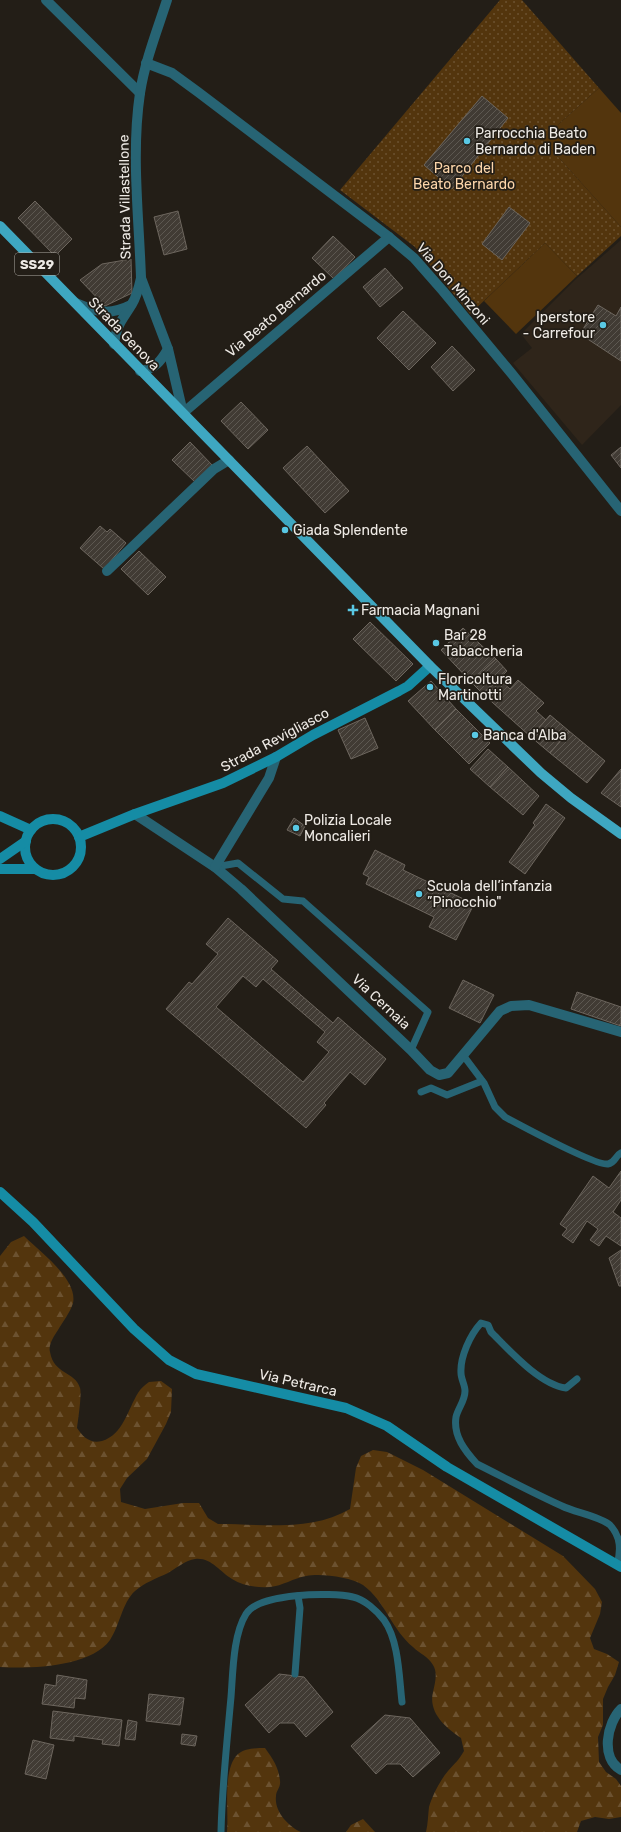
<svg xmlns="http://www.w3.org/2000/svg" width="621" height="1832" font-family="Rubik,sans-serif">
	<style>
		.built { fill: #2f251a }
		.grass { fill: #53350d }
		.forest { fill: url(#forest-firs) }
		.park { fill: url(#park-dots) }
		.building { fill: url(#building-hatch); stroke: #6d665e; fill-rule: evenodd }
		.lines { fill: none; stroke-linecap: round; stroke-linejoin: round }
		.lane { stroke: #276474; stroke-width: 7 }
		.street { stroke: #276474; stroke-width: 10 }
		.secondary { stroke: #158ca5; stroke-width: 10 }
		.primary { stroke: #3ea7c1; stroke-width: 10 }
		.poi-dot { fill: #59c8e4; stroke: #231e17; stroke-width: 1.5 }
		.labels { text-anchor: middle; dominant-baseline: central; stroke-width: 3.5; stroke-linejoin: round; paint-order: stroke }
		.shield { fill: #231e17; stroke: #b1ada7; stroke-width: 1 }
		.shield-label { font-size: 13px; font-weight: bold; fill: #eeeae5 }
		.poi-label { font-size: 14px; fill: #eeeae5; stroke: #231e17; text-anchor: start }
		.park-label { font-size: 14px; fill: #fcd5aa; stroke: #231e17 }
		.street-label { font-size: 14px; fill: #eeeae5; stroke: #231e17 }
	</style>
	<defs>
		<pattern id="forest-firs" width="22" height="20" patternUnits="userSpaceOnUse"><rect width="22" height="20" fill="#53350d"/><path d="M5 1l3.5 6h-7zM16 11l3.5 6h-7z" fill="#6c5230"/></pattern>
		<pattern id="park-dots" width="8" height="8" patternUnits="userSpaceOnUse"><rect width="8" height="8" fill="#53350d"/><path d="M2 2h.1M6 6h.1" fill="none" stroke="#6c5230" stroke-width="1.8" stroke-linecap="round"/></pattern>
		<pattern id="building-hatch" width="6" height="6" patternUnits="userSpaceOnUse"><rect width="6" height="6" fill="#413b34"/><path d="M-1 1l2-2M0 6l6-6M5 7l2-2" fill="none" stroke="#5d5851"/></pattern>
	</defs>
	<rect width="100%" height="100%" fill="#231e17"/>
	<!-- built -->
	<path class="built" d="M621,240V405L582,445L513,363L532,348L521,334L575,280Z"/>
	<!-- grass -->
	<g class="grass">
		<path d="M599,88L621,113V227L542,139Z"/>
		<path d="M545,243L577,276L516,334L484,301Z"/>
	</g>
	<!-- forest -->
	<g class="forest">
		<path d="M24,1236C39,1251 78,1279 73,1303C70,1313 63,1321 58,1330C54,1336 48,1345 50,1352C54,1375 75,1371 80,1388C82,1394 78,1420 77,1428C83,1437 90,1444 102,1441C123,1435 128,1409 138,1393C141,1388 145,1385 149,1382L161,1381L172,1389L171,1412L166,1424L147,1459L127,1478L120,1489L121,1502L145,1509L183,1503H199L208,1518L218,1524C261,1524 311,1532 350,1509L356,1468L361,1456L373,1450L387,1452L423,1470L563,1556L595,1589L602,1602L600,1614L590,1638L594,1649L607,1654L619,1662L615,1675L608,1687L603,1699V1725L598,1737L599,1762L606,1772L616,1779L621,1786V1817L609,1819L595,1817L581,1821L577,1832H426C428,1824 428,1815 429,1807C432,1796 441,1779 448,1771C455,1763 459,1760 464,1751L461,1738C446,1728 428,1713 433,1692C435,1683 438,1673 433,1665C428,1656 420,1654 413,1647C392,1630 385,1601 363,1585C350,1577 321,1573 306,1576C294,1578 282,1586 270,1587C258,1588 243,1586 232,1579C220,1572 211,1557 195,1559C186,1560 175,1569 168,1573C157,1578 144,1583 135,1591C122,1603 120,1625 110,1640C91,1667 30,1669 0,1667V1256L11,1242Z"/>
		<path d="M265,1748C273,1759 279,1768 280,1781C281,1787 276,1791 276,1796C274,1811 288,1826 301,1832H227C229,1811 222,1769 238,1754C245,1748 257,1748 265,1748Z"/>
		<path d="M363,1819L375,1832H346L351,1825Z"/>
	</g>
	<!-- park -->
	<path class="park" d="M500,0H522L599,88L542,139L621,227V236L577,276L545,243L470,314L415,247L340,190Z"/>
	<!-- building -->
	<g class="building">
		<path d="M482,96L508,118L452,189L424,165Z"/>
		<path d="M35,201L72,239L55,256L18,218Z"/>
		<path d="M509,207L530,223L502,260L482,244Z"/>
		<path d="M178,211L187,249L164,255L154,217Z"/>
		<path d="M333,236L355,257L334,279L312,258Z"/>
		<path d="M131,259L132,293L105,306L80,280L102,264Z"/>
		<path d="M385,268L403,288L380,307L363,287Z"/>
		<path d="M598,305L616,316L621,307V361L580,334Z"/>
		<path d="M403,311L436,343L409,370L377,338Z"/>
		<path d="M452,346L475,370L453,391L431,367Z"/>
		<path d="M241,402L268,430L248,449L221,421Z"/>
		<path d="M190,442L213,466L196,483L172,460Z"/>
		<path d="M307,446L349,491L325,513L283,468Z"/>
		<path d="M621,447V468L611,455Z"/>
		<path d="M100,526L107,532L110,529L126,543L104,569L80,548Z"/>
		<path d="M139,551L166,577L148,595L121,569Z"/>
		<path d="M370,622L413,664L396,681L353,639Z"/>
		<path d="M463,628L496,659L471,682L441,650Z"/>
		<path d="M496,659L507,671L483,694L471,682Z"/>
		<path d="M499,679L510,689L518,680L544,703L536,711L546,720L531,737L483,694Z"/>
		<path d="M431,681L456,709L435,730L408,701Z"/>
		<path d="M456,709L490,743L469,764L435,730Z"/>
		<path d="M550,715L569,731L550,753L531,737Z"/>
		<path d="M365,718L378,748L351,759L338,730Z"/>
		<path d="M569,731L605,761L587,783L550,753Z"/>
		<path d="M488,749L508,767L490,787L470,769Z"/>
		<path d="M508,767L539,796L523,815L490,787Z"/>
		<path d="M621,769V807L601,793Z"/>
		<path d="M546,804L565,818L525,874L509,862L535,825L533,823Z"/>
		<path d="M294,818L305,826L300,836L287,830Z"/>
		<path d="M375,850L405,865L403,870L474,904L456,940L429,927L434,917L366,884L369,877L363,874Z"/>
		<path d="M228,918L278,961L271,969L333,1023L338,1017L386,1059L365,1085L350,1072L324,1103L326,1105L306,1128L166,1009L189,982L192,984L218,954L206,944ZM243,976L256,987L263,979L325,1032L317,1042L329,1052L303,1082L216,1007Z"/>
		<path d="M463,980L494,995L480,1023L449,1008Z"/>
		<path d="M577,992L621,1007V1026L571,1009Z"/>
		<path d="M621,1171V1200L613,1212L621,1218V1246L606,1236L599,1246L590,1240L598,1229L587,1221L573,1243L562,1235L567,1229L560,1224L593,1176L609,1188Z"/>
		<path d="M621,1250V1286H619L609,1258Z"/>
		<path d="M279,1674L304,1677L333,1712L306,1737L294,1723H280L269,1733L245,1705Z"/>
		<path d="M57,1675L87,1680L85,1699L75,1698L74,1708L42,1704L45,1684L56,1686Z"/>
		<path d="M149,1694L184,1698L180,1725L146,1721Z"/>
		<path d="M53,1711L122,1720L119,1746L102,1744L103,1740L74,1736V1741L50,1738Z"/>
		<path d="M385,1715L410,1718L440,1753L413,1777L400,1764H387L376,1774L351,1746Z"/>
		<path d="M128,1720L137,1722L135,1740L125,1739Z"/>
		<path d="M182,1734L197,1736L195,1746L181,1744Z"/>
		<path d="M33,1740L54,1745L46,1779L25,1774Z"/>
	</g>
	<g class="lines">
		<!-- lane -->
		<g class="lane">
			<path d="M215,867L238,863L283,899L303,901L428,1012L411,1050"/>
			<path d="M463,1055L484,1083L495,1107L505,1117C520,1125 596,1166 608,1164C615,1163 615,1156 621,1153"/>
			<path d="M421,1092L431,1088L447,1095L482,1081"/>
			<path d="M577,1379L566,1388C540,1385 509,1350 491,1332L488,1325L481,1323C470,1335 460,1357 461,1373C461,1379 465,1385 465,1391C465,1401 458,1408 456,1417C453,1436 465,1451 477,1464C505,1478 533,1493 562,1506C574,1512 601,1517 610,1525C621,1537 621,1550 617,1565"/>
			<path d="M295,1674L300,1608L298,1596"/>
			<path d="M221,1832C222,1787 227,1742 231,1697C233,1672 233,1635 246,1614C259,1593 331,1592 353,1597C364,1599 377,1611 384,1620C399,1641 399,1677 402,1702"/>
		</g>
		<!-- street -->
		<g class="street">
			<path d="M46,0L140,93"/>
			<path d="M146,63L172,73L198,92L389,237L414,258L443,291L512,374L621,511"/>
			<path d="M141,278L168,349L183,413L389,237"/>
			<path d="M76,303C97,312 109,316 131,305"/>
			<path d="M114,344C117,323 122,321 132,304C137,296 139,287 141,278C139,217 131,154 140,93C145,61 157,31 167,0"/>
			<path d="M140,371C155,369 161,361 168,349"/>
			<path d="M107,571L214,469L229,460"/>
			<path d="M135,814L215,867L241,889L411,1050L430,1070L439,1075L448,1073L500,1011L511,1006L529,1005L621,1032"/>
			<path d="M215,867L269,778L276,757"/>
			<path d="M621,1709C607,1723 600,1758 621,1770"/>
		</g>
		<!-- secondary -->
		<g class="secondary">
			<path d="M0,816L31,830"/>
			<circle cx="53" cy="847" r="28"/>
			<path d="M79,837L135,814L223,783L276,757L313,735L399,691L408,686L430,666"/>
			<path d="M0,859L26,841"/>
			<path d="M0,869H35"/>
			<path d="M0,1192L33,1222L134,1329L169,1360L196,1374L346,1408L387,1426L447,1467L621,1567"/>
		</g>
		<!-- primary -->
		<path class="primary" d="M0,226L430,666L541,773L571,798L621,834"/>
	</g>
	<!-- markers -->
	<g class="poi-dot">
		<circle cx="467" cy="141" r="4"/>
		<circle cx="603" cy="325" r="4"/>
		<circle cx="285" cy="530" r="4"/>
		<path d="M351 604h4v4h4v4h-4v4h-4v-4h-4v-4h4z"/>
		<circle cx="436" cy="643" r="4"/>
		<circle cx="430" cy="687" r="4"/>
		<circle cx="475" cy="735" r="4"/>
		<circle cx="296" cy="828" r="4"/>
		<circle cx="419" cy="894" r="4"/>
	</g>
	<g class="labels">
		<!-- shield labels -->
		<rect class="shield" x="15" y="253" width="44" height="22" rx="3"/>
		<g class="shield-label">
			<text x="37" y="264">SS29</text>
		</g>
		<!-- poi labels -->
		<g class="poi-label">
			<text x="475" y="133">Parrocchia Beato<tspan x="475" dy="16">Bernardo di Baden</tspan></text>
			<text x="595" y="317" text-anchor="end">Iperstore<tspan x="595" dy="16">- Carrefour</tspan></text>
			<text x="293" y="530">Giada Splendente</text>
			<text x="361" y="610">Farmacia Magnani</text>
			<text x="444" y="635">Bar 28<tspan x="444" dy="16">Tabaccheria</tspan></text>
			<text x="438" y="679">Floricoltura<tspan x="438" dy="16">Martinotti</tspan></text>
			<text x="483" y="735">Banca d'Alba</text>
			<text x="304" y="820">Polizia Locale<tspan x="304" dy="16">Moncalieri</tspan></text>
			<text x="427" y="886">Scuola dell’infanzia<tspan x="427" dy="16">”Pinocchio"</tspan></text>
		</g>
		<!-- park labels -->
		<g class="park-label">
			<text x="464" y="168">Parco del<tspan x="464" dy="16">Beato Bernardo</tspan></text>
		</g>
		<!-- street labels -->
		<g class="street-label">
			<text transform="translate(125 197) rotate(-91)">Strada Villastellone</text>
			<text transform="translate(453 284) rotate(49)">Via Don Minzoni</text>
			<text transform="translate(276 314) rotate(-40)">Via Beato Bernardo</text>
			<text transform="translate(124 334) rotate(46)">Strada Genova</text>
			<text transform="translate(275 740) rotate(-28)">Strada Revigliasco</text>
			<text transform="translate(381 1002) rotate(43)">Via Cernaia</text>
			<text transform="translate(298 1383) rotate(13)">Via Petrarca</text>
		</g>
	</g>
</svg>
